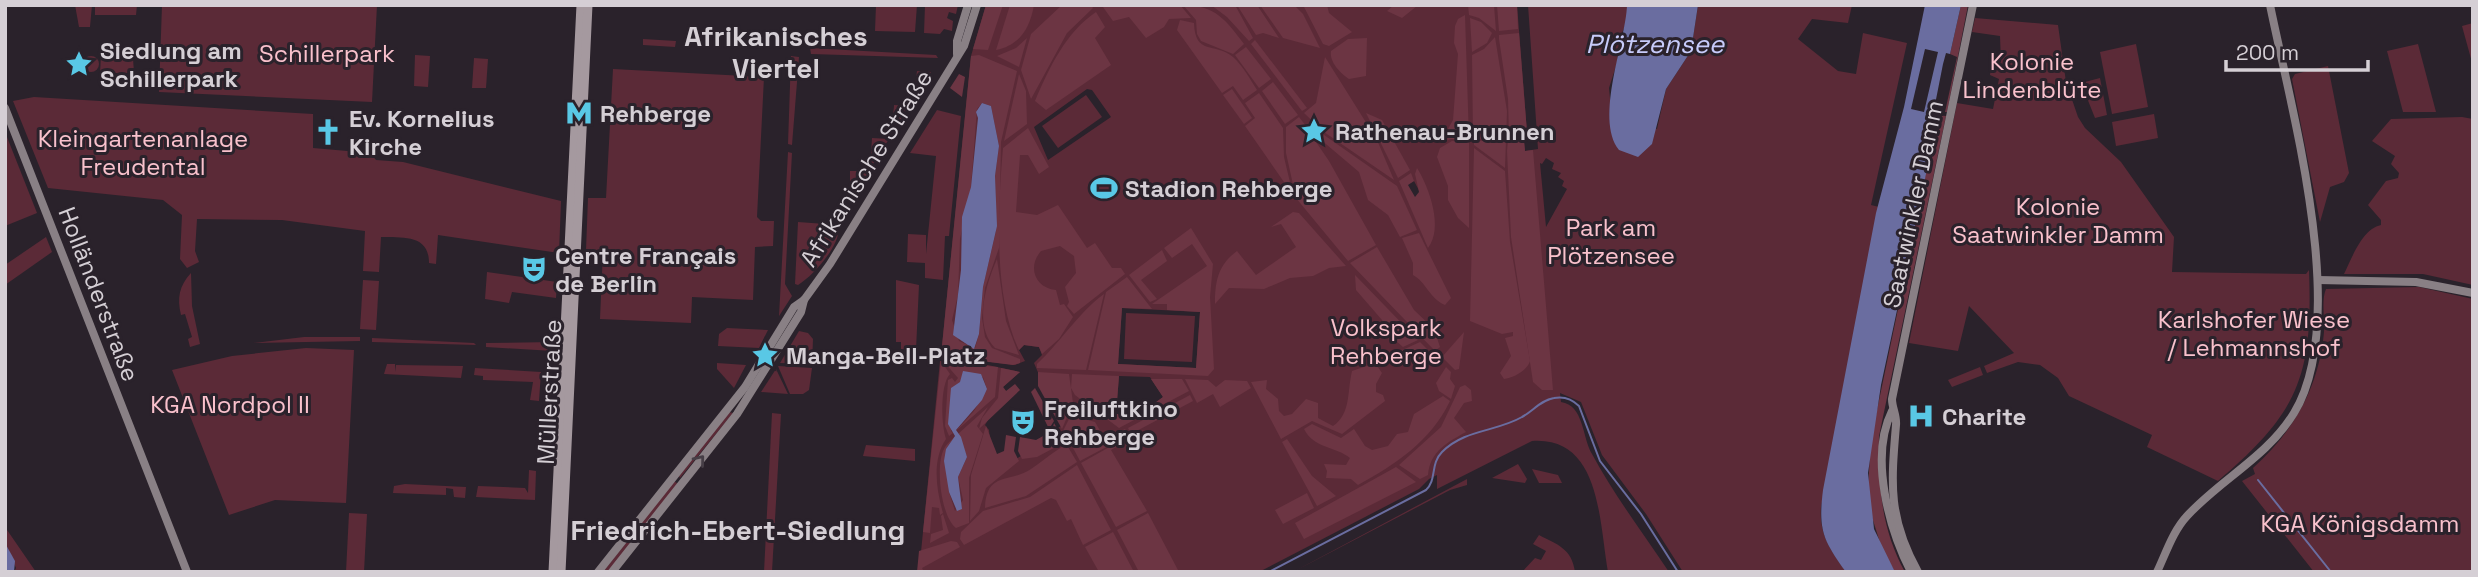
<svg xmlns="http://www.w3.org/2000/svg" width="2478" height="577" font-family="'Space Grotesk',sans-serif">
	<style>
		.green { fill: #5b2a37; fill-rule: evenodd }
		.forest { fill: #6c3543; fill-rule: evenodd }
		.water { fill: #6a6da0; fill-rule: evenodd }
		.lines { fill: none; stroke-linecap: round; stroke-linejoin: round }
		.stream { stroke: #6a6da0; stroke-width: 2 }
		.secondary { stroke: #898085; stroke-width: 8 }
		.primary { stroke: #a5999f; stroke-width: 9 }
		.oneway { stroke: #463e46 }
		.labels { text-anchor: middle; dominant-baseline: central; stroke-width: 6; stroke-linejoin: round; paint-order: stroke }
		.poi-label { font-size: 24px; font-weight: bold; fill: #d5cfd5; stroke: #2a222b; text-anchor: start }
		.park-label { font-size: 24px; fill: #f9c1cc; stroke: #2a222b }
		.street-label { font-size: 24px; fill: #d5cfd5; stroke: #2a222b }
		.water-label { font-size: 26px; font-style: italic; fill: #c7cbfa; stroke: #2a222b }
		.quarter-label { font-size: 28px; font-weight: bold; fill: #d5cfd5; stroke: #2a222b }
	</style>
	<rect width="100%" height="100%" fill="#2a222b"/>
	<!-- green -->
	<g class="green">
		<path d="M75,5H92L90,27H79Z"/>
		<path d="M95,5H137L136,15H95Z"/>
		<path d="M162,5H377L372,102L159,92Z"/>
		<path d="M876,5H917L915,32L875,31Z"/>
		<path d="M925,5H958L956,14L949,12L947,18L953,21L952,31L944,29L940,34L924,33Z"/>
		<path d="M986,5H1517L1527,132L1523,136L1525,151L1538,149L1528,5H1627V21L1619,40L1617,63L1609,88L1611,109L1657,129L1666,89L1691,51L1698,5H1852L1848,23L1812,19L1798,39L1838,71L1856,74L1863,33L1907,43L1871,205L1879,207L1821,507C1819,535 1831,550 1846,572H1683L1646,514L1602,455L1581,402L1560,393L1561,402C1584,405 1582,437 1592,454C1614,495 1643,533 1669,572H1608C1599,522 1601,436 1532,441L1437,489V475L1429,479L1419,489L1259,572H919L940,361L983,364L1020,372L1003,387L1006,391L985,425L989,430L991,450L1006,465L1059,433L1058,428L1061,426L1034,363L1042,355L1039,347L1024,345L1019,350L1025,361L1015,365L941,356L971,56ZM1087,89L1092,90L1111,117L1048,160L1034,127ZM1546,158L1554,163L1552,169L1561,173L1558,177L1564,181L1562,186L1567,189L1546,227L1540,163L1542,164ZM1414,181L1423,198L1414,202L1406,185ZM1122,308L1200,312L1196,368L1118,364ZM1119,376L1150,377L1163,397L1140,414H1116Z"/>
		<path d="M1975,18L2058,25L2066,82L2078,117L2085,128L2121,162L2174,237L2172,272L2306,274L2309,270C2313,376 2299,412 2218,481L2147,447L2152,435L2069,396L2058,378L2040,365L2018,362L1987,373L1984,366L2014,353L1969,306L1958,351L1909,343L1957,103L1993,109L1999,79L1990,75L1992,61L2001,62L2000,36L1972,32Z"/>
		<path d="M2473,23V66L2462,26Z"/>
		<path d="M643,39L676,41L675,47L643,45Z"/>
		<path d="M2136,44L2148,107L2112,114L2100,52Z"/>
		<path d="M2418,44L2436,112H2403L2387,51Z"/>
		<path d="M810,48L936,55L938,58L811,54Z"/>
		<path d="M415,55L430,56L428,87L414,86Z"/>
		<circle cx="91" cy="64" r="8"/>
		<path d="M101,56L133,58L134,73H100Z"/>
		<path d="M791,56L799,57L792,145L788,144Z"/>
		<path d="M474,58L488,59L486,88H472Z"/>
		<path d="M2328,66L2349,173L2344,182L2330,187L2320,222L2292,79L2295,74Z"/>
		<path d="M613,69L764,77L757,217L761,221H774L773,246L755,247L753,300L692,297L691,323L600,319L603,251L586,250L588,198H606Z"/>
		<path d="M917,71L931,72L916,95H914Z"/>
		<path d="M2100,78L2107,115L2095,118L2081,83Z"/>
		<path d="M1086,95L1102,117L1058,148L1042,126Z"/>
		<path d="M34,97L313,114V148L370,153L376,160L403,162L561,201L559,253L438,235L436,264L429,263C429,234 403,238 381,237L379,272L363,271L365,231L282,220L197,219L195,251L199,262L187,268L180,259L182,215L163,200L48,188L13,101Z"/>
		<path d="M894,105L909,106L891,136L894,106Z"/>
		<path d="M937,110L961,116L949,236H945L943,280L925,278V263L907,262L908,234L926,235V254L936,156L910,153Z"/>
		<path d="M2154,114L2158,138L2116,146L2112,122Z"/>
		<path d="M2462,117L2473,119V285L2423,274H2344C2352,258 2362,229 2381,225V220L2368,205L2386,181L2398,178L2399,173L2391,164L2395,156L2372,141L2391,119Z"/>
		<path d="M5,132L37,213L5,226Z"/>
		<path d="M872,138L889,139L870,169Z"/>
		<path d="M788,152L792,153L785,284L792,296L779,316Z"/>
		<path d="M850,171H870L851,200L850,199Z"/>
		<path d="M798,222L839,225C841,245 814,275 798,285L795,284Z"/>
		<path d="M46,237L52,252L5,285V265Z"/>
		<path d="M487,272L557,282L556,298L512,292L509,303L485,299Z"/>
		<path d="M191,273L192,306L200,344L190,347L188,339L192,337L185,314L181,315C177,298 179,286 191,273Z"/>
		<path d="M363,280L379,281L376,330L360,329Z"/>
		<path d="M896,280L919,285L916,350L901,349V342H896Z"/>
		<path d="M2419,287L2473,299V572H2314L2242,481L2255,474L2253,468C2294,431 2319,387 2324,332C2325,318 2321,301 2326,289Z"/>
		<path d="M1126,313L1195,316L1192,362L1124,359Z"/>
		<path d="M727,328L768,330L759,348L718,346L719,334Z"/>
		<path d="M799,331L808,333L813,339L812,364L780,363Z"/>
		<path d="M304,337H360V341L253,343Z"/>
		<path d="M372,338L474,343L476,345L372,342Z"/>
		<path d="M554,342L553,351L486,347V343Z"/>
		<path d="M306,348L354,350L346,503L275,500L229,515L172,370L232,356Z"/>
		<path d="M717,363L746,365L734,388L717,369Z"/>
		<path d="M387,364H395V372L396,365L463,366L461,378L384,374Z"/>
		<path d="M778,366L812,368L809,390L803,394H790Z"/>
		<path d="M1980,367L1983,375L1952,387L1948,380Z"/>
		<path d="M475,368L541,372L539,401L530,400L533,382L483,380V376L474,375Z"/>
		<path d="M776,369L788,394L761,392Z"/>
		<path d="M729,412L733,413L680,478L679,476Z"/>
		<path d="M772,413L781,414L772,572H764Z"/>
		<path d="M866,445L915,449V461L863,456Z"/>
		<path d="M1518,464L1527,479L1525,483L1492,478Z"/>
		<path d="M1532,469L1558,475L1562,483H1539Z"/>
		<path d="M529,470L536,471L535,500L476,497L478,486L525,488L528,493Z"/>
		<path d="M1467,479V485L1450,490L1293,572Z"/>
		<path d="M674,481L678,484L609,572H603Z"/>
		<path d="M405,484L466,487L465,498L454,497L453,489L446,488V495L393,493L394,486Z"/>
		<path d="M349,513L367,514L364,572H346Z"/>
		<path d="M5,527L36,572H14L16,568L5,543Z"/>
		<path d="M1539,535C1556,544 1572,548 1575,572H1522L1535,558L1541,560L1546,551L1533,544Z"/>
	</g>
	<!-- forest -->
	<g class="forest">
		<path d="M986,5H1003L988,50L973,49Z"/>
		<path d="M1010,5H1034C1030,28 1020,45 996,50Z"/>
		<path d="M1062,5H1091L1093,8L1067,33L1031,99L1021,70L1031,34Z"/>
		<path d="M1106,5H1180L1191,18L1169,19L1164,27L1146,38L1129,17L1113,21L1103,7Z"/>
		<path d="M1183,5C1215,5 1226,20 1244,44L1233,54L1201,41L1197,34L1196,20Z"/>
		<path d="M1211,5H1235L1253,38L1249,41L1227,17Z"/>
		<path d="M1237,5H1257L1279,38L1263,33L1256,35Z"/>
		<path d="M1260,5H1294L1303,14L1320,48L1283,38Z"/>
		<path d="M1303,5H1327L1329,13L1352,32L1329,46L1323,44Z"/>
		<path d="M1394,5H1417V6L1402,18L1387,11Z"/>
		<path d="M1468,5H1494L1496,31L1479,18L1469,15Z"/>
		<path d="M1497,5H1517L1518,29L1499,31Z"/>
		<path d="M1961,5H1968L1947,112H1945L1957,57L1950,54Z"/>
		<path d="M1096,12L1105,27L1095,38L1111,65L1046,110L1035,101C1049,68 1066,32 1096,12Z"/>
		<path d="M1465,15L1469,139H1451L1440,143L1453,120L1458,54L1454,43L1455,26L1458,19Z"/>
		<path d="M1470,18L1481,22L1492,33L1487,43L1472,52Z"/>
		<path d="M1180,20L1194,23C1195,56 1215,42 1233,57C1243,66 1250,79 1257,90L1243,100L1233,86L1222,93L1177,30Z"/>
		<path d="M1519,33L1527,132L1524,138H1509L1508,99L1499,39V35Z"/>
		<path d="M1495,37L1507,111L1506,138L1473,139L1472,55L1484,49Z"/>
		<path d="M1027,38L1019,67L997,56L1016,48Z"/>
		<path d="M1367,38L1366,76L1349,79C1341,74 1329,62 1331,51L1348,39Z"/>
		<path d="M1255,40L1307,108L1302,111L1251,44Z"/>
		<path d="M1246,47L1271,79L1259,88L1235,55Z"/>
		<path d="M979,55L1017,71L1001,142L999,248L985,288L982,318L985,337L992,348L1020,359V363L1013,365L941,356L971,56ZM982,103L991,106L999,146L995,176L996,231L983,287L979,334L975,348L959,341L952,320L958,295L960,239L971,187L977,109Z"/>
		<path d="M1325,57L1377,140L1394,180L1324,132L1304,113L1316,103Z"/>
		<path d="M959,74L965,77L962,97L950,88Z"/>
		<path d="M1019,74L1026,91L1027,124L1004,141Z"/>
		<path d="M1273,82L1298,115L1285,124L1262,91Z"/>
		<path d="M1232,89L1252,118L1244,124L1223,95Z"/>
		<path d="M1259,93L1283,128L1284,157L1293,195L1245,126L1255,118L1245,103Z"/>
		<path d="M1366,113L1382,120L1410,170L1398,178Z"/>
		<path d="M1936,115L1946,116L1879,436C1878,484 1881,529 1905,572H1895L1882,549L1872,517L1868,488L1871,439L1923,189Z"/>
		<path d="M1299,117L1306,126L1305,134L1316,142L1329,161L1376,245L1348,261L1296,198L1286,153V127Z"/>
		<path d="M1028,128L1049,167L1039,174L1028,155H1020L1016,212L1037,215L1058,205L1087,248L1095,243L1112,268H1121L1125,274L1074,314L1067,306L1069,302L1065,287L1076,273L1074,256L1060,246L1041,251C1027,267 1035,288 1056,290L1060,305L1064,304L1073,317L1059,339L1042,354L1039,347L1024,345L1019,350C993,297 998,206 1003,148Z"/>
		<path d="M1324,135L1397,186L1417,230L1400,237L1388,215L1368,200L1359,172L1320,139Z"/>
		<path d="M1524,139L1525,151L1533,150L1553,390H1542L1533,382L1511,237L1507,151L1508,140Z"/>
		<path d="M1506,140L1505,168L1474,145V141Z"/>
		<path d="M1452,141L1469,142V228L1458,218L1448,200V186L1437,157L1440,148Z"/>
		<path d="M1474,148L1505,171L1510,242L1530,361C1527,371 1513,378 1504,379L1500,373L1511,356L1505,338L1513,336V332L1502,334L1470,321Z"/>
		<path d="M1417,168C1429,187 1444,228 1428,248L1399,181L1411,173L1414,181L1408,185L1415,197L1419,192L1415,174Z"/>
		<path d="M1293,212L1299,213L1346,266L1329,268L1313,276L1290,278L1264,289L1229,288L1215,304C1215,281 1218,265 1237,251L1256,275L1296,247L1281,224L1271,227Z"/>
		<path d="M1191,228L1213,264L1210,297L1214,369L1208,376L1088,370L1106,292L1127,277L1152,309L1122,308L1118,364L1196,368L1200,312L1167,310V304H1152L1207,266L1192,244L1172,258L1164,248Z"/>
		<path d="M1419,233L1451,298L1445,305C1430,299 1426,282 1413,275V263L1402,238Z"/>
		<path d="M1377,247L1414,310L1434,329L1440,347L1435,351L1350,263Z"/>
		<path d="M1162,250L1167,261L1141,280L1157,299L1150,302L1129,275Z"/>
		<path d="M997,259L1006,321L1019,355L995,348C973,325 986,284 997,259Z"/>
		<path d="M1355,275L1418,340L1403,347L1387,333L1382,320L1356,290Z"/>
		<path d="M1104,294L1086,370L1037,368V364C1061,342 1077,314 1104,294Z"/>
		<path d="M1464,332L1459,369L1455,370L1442,357Z"/>
		<path d="M1420,342L1436,358L1415,361L1387,357Z"/>
		<path d="M941,361L950,374C940,384 941,425 946,439C932,459 936,489 943,513L940,515L939,508L932,507L930,533L923,532Z"/>
		<path d="M944,362L998,367L995,397L956,431L974,411L987,389L983,377L960,382L951,431L953,433L949,436L945,426L948,380L952,378L955,382L958,378Z"/>
		<path d="M1375,363L1382,373L1376,384V392L1383,395L1385,401L1342,434L1312,421L1281,439L1251,382L1267,380L1266,389L1278,399L1279,411L1284,416L1292,414L1306,399L1318,403V418L1333,426C1351,414 1347,392 1352,371Z"/>
		<path d="M1446,367L1451,372L1450,379L1455,386L1451,399L1439,391L1436,383Z"/>
		<path d="M1001,368L1020,372L1003,387L1006,391L1015,384L1020,390L979,429L982,418L998,398Z"/>
		<path d="M1038,372L1069,374L1073,403L1062,429L1038,386Z"/>
		<path d="M1072,374L1119,376L1116,414H1140L1163,397L1151,379H1182L1189,391L1119,428L1075,395L1071,388Z"/>
		<path d="M1185,379L1208,380L1216,387L1225,380L1247,381L1251,388L1220,407L1213,394L1197,403Z"/>
		<path d="M1465,385L1471,390L1472,401L1464,403L1454,418L1466,432C1448,442 1430,451 1428,475L1420,479L1399,465L1441,427L1460,387Z"/>
		<path d="M1035,388L1054,421L1049,429L1031,392Z"/>
		<path d="M1190,395L1193,401L1131,434L1128,428Z"/>
		<path d="M1443,396L1450,401C1431,441 1396,464 1358,485L1351,479L1326,478L1327,471L1324,464L1346,465L1350,458C1337,447 1313,448 1304,429L1312,424L1341,438L1354,429L1365,446L1372,450L1388,446L1397,434L1408,432L1414,414Z"/>
		<path d="M988,407L977,426L983,434L969,478V523L956,528C941,517 935,465 944,449C946,444 952,440 955,436L946,449L949,492L955,511L963,500L958,477L967,457L958,434Z"/>
		<path d="M1071,415L1095,422L1102,434L1066,437L1063,431Z"/>
		<path d="M1054,423L1065,442L1037,457L1022,459L1018,451L1020,437L1036,440L1052,431Z"/>
		<path d="M986,426L997,454L1004,451L1006,435L1016,437L1014,451L1019,461L986,488L979,511L970,521L971,475Z"/>
		<path d="M1125,429L1129,435L1080,461L1072,446C1079,433 1107,439 1125,429Z"/>
		<path d="M1129,436L1130,439L1111,450L1147,511L1116,527L1081,463Z"/>
		<path d="M1287,439L1312,476L1336,496L1317,506L1282,442Z"/>
		<path d="M1062,447H1068L1077,462L1026,496L985,508C986,471 1011,483 1031,469C1042,462 1050,454 1062,447Z"/>
		<path d="M1077,465L1111,530L1083,545L1071,519L1067,521L1056,500L1051,498L964,545L960,539L961,532L983,511L1030,497Z"/>
		<path d="M1396,467L1416,482L1304,539L1295,523Z"/>
		<path d="M1307,493L1314,508L1283,524L1275,510Z"/>
		<path d="M1148,513L1179,572H1139L1117,530Z"/>
		<path d="M943,514L949,533L930,543L931,534L943,530L941,516Z"/>
		<path d="M1113,532L1134,572H1099L1085,547Z"/>
		<path d="M951,541L957,542L960,547L922,568L924,572H917L919,551Z"/>
	</g>
	<!-- water -->
	<g class="water">
		<path d="M1627,5H1698L1691,51L1666,89L1652,144L1638,157L1619,150C1594,118 1626,41 1627,5Z"/>
		<path d="M1925,5H1961L1950,54L1946,53L1943,64L1924,160L1928,164L1923,189L1881,385L1868,473L1874,529L1895,572H1846C1823,540 1818,530 1823,490L1876,213L1904,107ZM1925,49L1938,52L1924,112L1911,109Z"/>
		<path d="M982,103L991,106L999,146L995,176L997,226L983,287L979,334L974,349L953,335L961,270L962,217L971,187L978,118L976,112Z"/>
		<path d="M963,371L981,374L987,389L982,400L956,430L961,437L967,457L958,477L962,509L957,511L949,492L944,461L946,449L955,436L948,424L951,388L960,382Z"/>
		<path d="M5,543L15,561L14,572H5Z"/>
	</g>
	<g class="lines">
		<!-- stream -->
		<g class="stream">
			<path d="M2258,480L2331,572"/>
			<path d="M1269,572L1426,490C1437,480 1430,464 1442,452C1465,429 1496,432 1522,417C1533,411 1541,400 1554,398C1564,396 1572,399 1579,406L1600,461L1641,514L1678,572"/>
		</g>
		<!-- secondary -->
		<g class="secondary">
			<path d="M957,54V41L968,5"/>
			<path d="M5,108L187,572"/>
			<path d="M2318,280L2416,282L2473,293"/>
			<path d="M1892,411C1869,457 1889,529 1911,572"/>
			<path d="M598,572L745,387L794,307L804,300L830,264L964,46L977,5"/>
			<path d="M612,572L737,414L801,312L804,300"/>
			<path d="M1918,572C1888,518 1891,484 1896,425C1897,416 1892,408 1892,399L1973,5"/>
			<path d="M2157,572C2166,553 2173,531 2187,516C2221,479 2267,457 2294,413C2351,319 2291,109 2270,5"/>
		</g>
		<!-- primary -->
		<g class="primary">
			<path d="M553,572L581,5"/>
			<path d="M561,572L588,5"/>
		</g>
	</g>
	<!-- one-way arrows -->
	<defs><path id="oneway-chevron" d="M-2-3.5L2.5 0L-2 3.5" fill="none" stroke-width="1.6" stroke-linecap="round" stroke-linejoin="round" transform="scale(1.75)"/></defs>
	<use class="oneway" href="#oneway-chevron" transform="translate(700 460) rotate(-51)"/>
	<!-- icons -->
	<defs>
		<symbol id="sight-bare" viewBox="-9 -9 18 18"><path d="M0-6L1.8-2.2L6-1.7L2.9 1.2L3.7 5.4L0 3.3L-3.7 5.4L-2.9 1.2L-6-1.7L-1.8-2.2Z" fill="#59c8e5" stroke="#2a222b" stroke-width="2.5" paint-order="stroke"/></symbol>
		<symbol id="metro-bare" viewBox="-9 -9 18 18"><path d="M-5.5 5V-5H-3L0 0L3-5H5.5V5H3V-.5L0 4L-3-.5V5Z" fill="#59c8e5" stroke="#2a222b" stroke-width="2.5" paint-order="stroke"/></symbol>
		<symbol id="church-bare" viewBox="-9 -9 18 18"><path d="M-1.2-6h2.4v3.5h3.3v2.4h-3.3V6h-2.4V-.1h-3.3v-2.4h3.3Z" fill="#59c8e5" stroke="#2a222b" stroke-width="2.5" paint-order="stroke"/></symbol>
		<symbol id="stadium-bare" viewBox="-9 -9 18 18"><path d="M0-5a6.5 5 0 1 0 0 10a6.5 5 0 1 0 0-10ZM-3.5-1.8h7v3.6h-7Z" fill="#59c8e5" stroke="#2a222b" stroke-width="2.5" paint-order="stroke"/></symbol>
		<symbol id="theatre-bare" viewBox="-9 -9 18 18"><path d="M-5-5.5Q0-4 5-5.5V0Q5 5 0 6Q-5 5-5 0ZM-3.3-2.5H-1v1.5H-3.3ZM1-2.5H3.3v1.5H1ZM-2.8 1Q0 5.5 2.8 1Z" fill="#59c8e5" stroke="#2a222b" stroke-width="2.5" paint-order="stroke"/></symbol>
		<symbol id="hospital-bare" viewBox="-9 -9 18 18"><path d="M-5-5h3v3.5h4V-5h3V5h-3V1.5h-4V5h-3Z" fill="#59c8e5" stroke="#2a222b" stroke-width="2.5" paint-order="stroke"/></symbol>
	</defs>
	<g fill-rule="evenodd">
		<use href="#sight-bare" x="60" y="45" width="38" height="38"/>
		<use href="#metro-bare" x="560" y="94" width="38" height="38"/>
		<use href="#sight-bare" x="1295" y="112" width="38" height="38"/>
		<use href="#church-bare" x="309" y="113" width="38" height="38"/>
		<use href="#stadium-bare" x="1085" y="169" width="38" height="38"/>
		<use href="#theatre-bare" x="515" y="250" width="38" height="38"/>
		<use href="#sight-bare" x="746" y="336" width="38" height="38"/>
		<use href="#hospital-bare" x="1902" y="397" width="38" height="38"/>
		<use href="#theatre-bare" x="1004" y="403" width="38" height="38"/>
	</g>
	<g class="labels">
		<!-- poi labels -->
		<g class="poi-label">
			<text x="100" y="50">Siedlung am<tspan x="100" dy="28">Schillerpark</tspan></text>
			<text x="600" y="113">Rehberge</text>
			<text x="349" y="118">Ev. Kornelius<tspan x="349" dy="28">Kirche</tspan></text>
			<text x="1335" y="131">Rathenau-Brunnen</text>
			<text x="1125" y="188">Stadion Rehberge</text>
			<text x="555" y="255">Centre Français<tspan x="555" dy="28">de Berlin</tspan></text>
			<text x="786" y="355">Manga-Bell-Platz</text>
			<text x="1044" y="408">Freiluftkino<tspan x="1044" dy="28">Rehberge</tspan></text>
			<text x="1942" y="416">Charite</text>
		</g>
		<!-- park labels -->
		<g class="park-label">
			<text x="327" y="53">Schillerpark</text>
			<text x="2032" y="61">Kolonie<tspan x="2032" dy="28">Lindenblüte</tspan></text>
			<text x="143" y="138">Kleingartenanlage<tspan x="143" dy="28">Freudental</tspan></text>
			<text x="2058" y="206">Kolonie<tspan x="2058" dy="28">Saatwinkler Damm</tspan></text>
			<text x="1611" y="227">Park am<tspan x="1611" dy="28">Plötzensee</tspan></text>
			<text x="2254" y="319">Karlshofer Wiese<tspan x="2254" dy="28">/ Lehmannshof</tspan></text>
			<text x="1386" y="327">Volkspark<tspan x="1386" dy="28">Rehberge</tspan></text>
			<text x="230" y="404">KGA Nordpol II</text>
			<text x="2360" y="523">KGA Königsdamm</text>
		</g>
		<!-- street labels -->
		<g class="street-label">
			<text transform="translate(866 168) rotate(-58)">Afrikanische Straße</text>
			<text transform="translate(1913 204) rotate(-78)">Saatwinkler Damm</text>
			<text transform="translate(99 294) rotate(69)">Holländerstraße</text>
			<text transform="translate(549 392) rotate(-87)">Müllerstraße</text>
		</g>
		<!-- water labels -->
		<g class="water-label">
			<text x="1655" y="44">Plötzensee</text>
		</g>
		<!-- quarter labels -->
		<g class="quarter-label">
			<text x="776" y="36">Afrikanisches<tspan x="776" dy="32">Viertel</tspan></text>
			<text x="738" y="530">Friedrich-Ebert-Siedlung</text>
		</g>
	</g>
	<!-- border -->
	<rect width="2478" height="577" fill="none" stroke="#d5cfd5" stroke-width="14"/>
	<!-- scale -->
	<path d="M2226 60v10h142v-10" fill="none" stroke="#d5cfd5" stroke-width="3.5"/>
	<text x="2236" y="60" font-size="21" fill="#d5cfd5" stroke="#2a222b" stroke-width="5" paint-order="stroke">200 m</text>
</svg>
